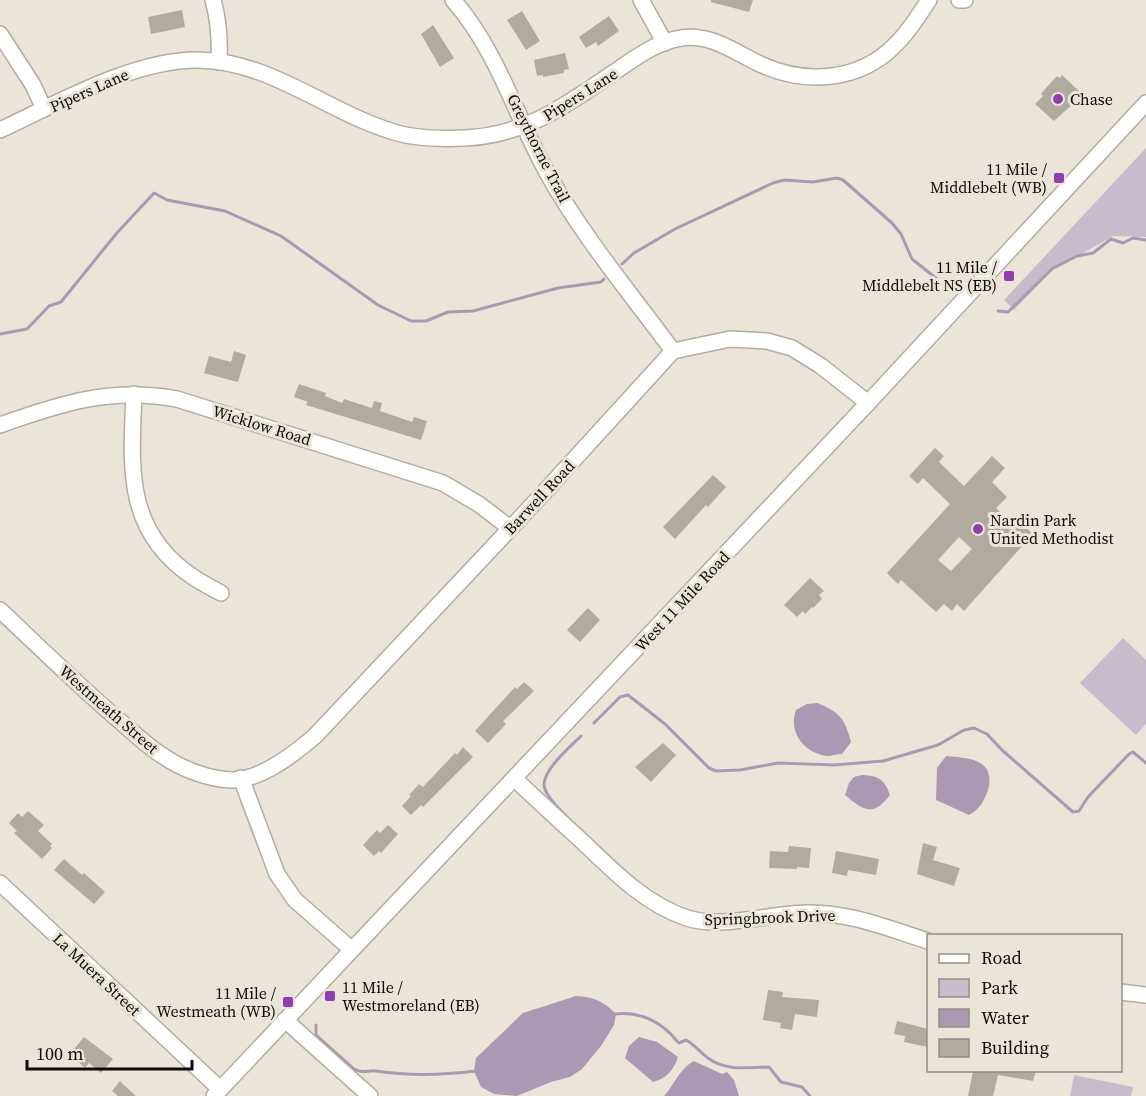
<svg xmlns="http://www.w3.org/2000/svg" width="1146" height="1096" font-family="'Source Serif 4',serif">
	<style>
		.green { fill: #c7bbcc }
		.water { fill: #ab98b3 }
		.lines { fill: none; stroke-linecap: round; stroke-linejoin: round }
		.stream { stroke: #ab98b3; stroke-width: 3 }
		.building { fill: #b0ab9e; fill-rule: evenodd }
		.minor-casing { stroke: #b2ada0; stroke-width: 18 }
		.minor { stroke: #fff; stroke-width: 15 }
		.poi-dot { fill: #903ead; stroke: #eae5d8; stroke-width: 2 }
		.labels { text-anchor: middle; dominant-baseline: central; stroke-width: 6; stroke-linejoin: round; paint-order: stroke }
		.street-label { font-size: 16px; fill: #0e0c08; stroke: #eae5d8 }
		.poi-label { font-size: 16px; fill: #0e0c08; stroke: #eae5d8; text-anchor: start }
	</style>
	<rect width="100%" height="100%" fill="#eae5d8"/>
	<!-- green -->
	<g class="green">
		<path d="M1146,148V237L1113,236L1050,272L1014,310L1004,300Z"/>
		<path d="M1123,638L1146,660V724L1136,735L1080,683Z"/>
		<path d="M1074,1075L1133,1087L1131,1096H1070Z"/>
	</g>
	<!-- water -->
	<g class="water">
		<path d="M817,703C840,712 845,719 851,742L842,754C837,754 831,756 827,756C804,753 788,732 796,710L807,704Z"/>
		<path d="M946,756C969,758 996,759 988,790C984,801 980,809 969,815L936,800L937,768Z"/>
		<path d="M862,775C879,776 884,779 890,795C873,817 864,811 845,795L849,783L854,777Z"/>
		<path d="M576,996C594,997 603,1001 616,1014L614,1025L601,1046L582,1069L570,1077L551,1082L517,1096L494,1094L481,1087L474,1071L476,1058L523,1013Z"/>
		<path d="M639,1037L657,1042L678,1057C673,1071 667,1078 653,1082L625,1058L629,1046Z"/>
		<path d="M694,1061L722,1074L727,1072L734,1080L739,1096H664C674,1085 680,1068 694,1061Z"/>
	</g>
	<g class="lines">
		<!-- stream -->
		<g class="stream">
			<path d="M622,264L634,253L675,229L773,183L784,180L813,182L837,178L843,180L892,223L901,234L912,259L936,278"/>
			<path d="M998,311L1008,312L1053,268L1077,256L1093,253L1111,239L1123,243L1133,238L1146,240"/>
			<path d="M0,334L27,329L49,306L61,302L116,234L154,193L167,200L225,211L281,236L378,305L411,321H426L448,312L473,311L558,288L601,282L604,279"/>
			<path d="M594,723L620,697L628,695L665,724L709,768L716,771L740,770L778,763L834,765L883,761L938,745L964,730L974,728L987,734L1003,751L1073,812L1079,811L1088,797L1129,754L1133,752L1146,763"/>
			<path d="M581,736C570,747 545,768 544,784C543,799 582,830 592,841"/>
			<path d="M614,1014C639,1011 661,1021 677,1041L679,1043L686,1040C695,1045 700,1052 708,1058C727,1072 748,1067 769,1067L781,1082L802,1087L810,1096"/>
			<path d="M316,1025V1035L354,1069C362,1074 368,1070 376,1071C408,1076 444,1075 476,1071"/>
		</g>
	</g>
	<!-- building -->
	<g class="building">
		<path d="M711,0H753L749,12L711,2Z"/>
		<path d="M182,10L185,27L151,34L148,17Z"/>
		<path d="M522,11L540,41L526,50L507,20Z"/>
		<path d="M609,16L619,31L598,46L596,42L586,48L579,37Z"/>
		<path d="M433,25L454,58L440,67L421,34Z"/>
		<path d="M565,53L569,69L564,70V73L543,77V75L537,76L534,60Z"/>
		<path d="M1062,75L1081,93L1072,102L1074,103L1054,121L1035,104L1043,96L1041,94L1047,87L1057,76L1060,78Z"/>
		<path d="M234,351L246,355L238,382L204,373L209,356L231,362Z"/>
		<path d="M299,384L326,393L325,396L342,403L344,399L372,408L374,401L382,403L380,411L412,422L414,417L427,421L421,440L306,405L308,402L294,397Z"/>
		<path d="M935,448L944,456L939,462L964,486L992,456L1005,468L992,482L1007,497L996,508L1013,524L1017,519L1033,534L964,611L957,604L952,611L944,604L936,612L901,580L898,584L887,573L950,504L923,478L918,484L909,476ZM959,537L972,549L951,571L938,560Z"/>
		<path d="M713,475L726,487L708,507L706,505L675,539L663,527Z"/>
		<path d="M810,578L824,591L819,595L822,599L813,608L812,607L805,614L803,611L797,617L784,605Z"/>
		<path d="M588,608L600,620L580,642L567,630Z"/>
		<path d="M524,682L534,691L503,721L506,724L488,743L475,731L515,687L517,689Z"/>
		<path d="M663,743L676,755L651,782L635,767Z"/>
		<path d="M463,747L473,757L423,807L421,805L411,815L402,806L411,796L409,795L419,784L423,787L455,753L457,755Z"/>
		<path d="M28,811L44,825L38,831L52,844L50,846L52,848L42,859L14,833L17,831L9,823L18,813L22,817Z"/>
		<path d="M388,825L398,834L381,853L379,851L374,856L363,845L377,830L380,833Z"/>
		<path d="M923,843L937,847L933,860L960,868L954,886L917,874Z"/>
		<path d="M789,846L811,848L809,868L797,867V869L769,868L770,851L788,852Z"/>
		<path d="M836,851L879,859L876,875L848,870L847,876L832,873Z"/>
		<path d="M64,859L82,875L84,873L105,892L94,904L54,870Z"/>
		<path d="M768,990L783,992L782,997L819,1000L817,1017L795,1014L792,1030L780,1028L781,1023L763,1020Z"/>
		<path d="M897,1021L928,1029V1047L904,1042L905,1036L894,1034Z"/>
		<path d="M84,1037L113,1059L101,1073L89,1063L85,1068L76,1060L80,1055L74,1049Z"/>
		<path d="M973,1071H1036L1033,1081L998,1075L993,1096H968Z"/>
		<path d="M120,1081L125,1086L136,1096H118L112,1091Z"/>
	</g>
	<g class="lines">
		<defs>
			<g id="minor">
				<path d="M213,0C219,21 220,40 219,62"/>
				<path d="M453,0C498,51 516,118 549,176C584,238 631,294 673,351"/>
				<path d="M641,0L665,43"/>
				<path d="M959,0H965"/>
				<path d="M0,34L33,85L44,109"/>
				<path d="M0,130C58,103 133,60 197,60C269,60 327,112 394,132C416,139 442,139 465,138C526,135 565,106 613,73C634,59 655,42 681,38C711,33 736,53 762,65C807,85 860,81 895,45C909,32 918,16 929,0"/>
				<path d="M134,394C131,466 124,531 193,577C202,583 212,588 221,593"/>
				<path d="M0,425C62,403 111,387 177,399L443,483L480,505L510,528"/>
				<path d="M0,610C38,646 75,682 114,716C130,729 145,745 163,756C182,769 208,779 231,780C260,781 294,754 315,736L538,499L673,351L730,339L767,341L792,348L821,366L868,403"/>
				<path d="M241,778L277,874L295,900L351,949"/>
				<path d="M515,779C538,801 561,822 585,844C615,873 647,905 687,918C721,929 770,914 805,913C849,912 887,928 928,941"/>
				<path d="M0,883L220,1089"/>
				<path d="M1120,992L1146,995"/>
				<path d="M285,1020L370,1096"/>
				<path d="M214,1096L868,403L1146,103"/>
			</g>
		</defs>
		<!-- minor casing -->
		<use href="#minor" class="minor-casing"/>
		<!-- minor -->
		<use href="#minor" class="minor"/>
	</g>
	<!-- markers -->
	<g class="poi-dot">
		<circle cx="1058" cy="99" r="6"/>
		<rect x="1053" y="172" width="12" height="12" rx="3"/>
		<rect x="1003" y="270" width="12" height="12" rx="3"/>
		<circle cx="978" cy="529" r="6"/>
		<rect x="324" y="990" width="12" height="12" rx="3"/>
		<rect x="282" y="996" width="12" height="12" rx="3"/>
	</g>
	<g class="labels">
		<!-- street labels -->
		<g class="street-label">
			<text transform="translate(89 90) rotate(-24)">Pipers Lane</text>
			<text transform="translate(580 94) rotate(-32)">Pipers Lane</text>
			<text transform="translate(539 148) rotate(63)">Greythorne Trail</text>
			<text transform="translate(262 425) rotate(17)">Wicklow Road</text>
			<text transform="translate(539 497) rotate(-47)">Barwell Road</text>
			<text transform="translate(682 601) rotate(-47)">West 11 Mile Road</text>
			<text transform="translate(109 709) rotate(41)">Westmeath Street</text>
			<text transform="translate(770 917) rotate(-2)">Springbrook Drive</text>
			<text transform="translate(97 974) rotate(43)">La Muera Street</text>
		</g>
		<!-- poi labels -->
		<g class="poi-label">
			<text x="1070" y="99">Chase</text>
			<text x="1047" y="169" text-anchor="end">11 Mile /<tspan x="1047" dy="18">Middlebelt (WB)</tspan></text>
			<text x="997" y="267" text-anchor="end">11 Mile /<tspan x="997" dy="18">Middlebelt NS (EB)</tspan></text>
			<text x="990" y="520">Nardin Park<tspan x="990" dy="18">United Methodist</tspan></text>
			<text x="342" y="987">11 Mile /<tspan x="342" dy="18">Westmoreland (EB)</tspan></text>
			<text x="276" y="993" text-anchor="end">11 Mile /<tspan x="276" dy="18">Westmeath (WB)</tspan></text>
		</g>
	</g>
	<!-- legend -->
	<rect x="927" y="934" width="195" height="138" fill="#eae5d8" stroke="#928e85" stroke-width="1.5"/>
	<rect x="939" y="954" width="30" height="9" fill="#ffffff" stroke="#928e85" stroke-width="1.5"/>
	<text x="981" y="964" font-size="18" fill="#0e0c08">Road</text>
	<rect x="939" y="979" width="30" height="18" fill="#c7bbcc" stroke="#928e85" stroke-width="1.5"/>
	<text x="981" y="994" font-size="18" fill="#0e0c08">Park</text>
	<rect x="939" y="1009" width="30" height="18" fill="#ab98b3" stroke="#928e85" stroke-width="1.5"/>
	<text x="981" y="1024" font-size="18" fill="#0e0c08">Water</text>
	<rect x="939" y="1039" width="30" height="18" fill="#b0ab9e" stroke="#928e85" stroke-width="1.5"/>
	<text x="981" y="1054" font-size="18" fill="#0e0c08">Building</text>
	<!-- scale -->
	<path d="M27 1060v9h165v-9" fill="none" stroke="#0e0c08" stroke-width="3"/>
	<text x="36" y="1060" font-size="18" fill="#0e0c08" stroke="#eae5d8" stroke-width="4.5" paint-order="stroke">100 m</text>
</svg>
